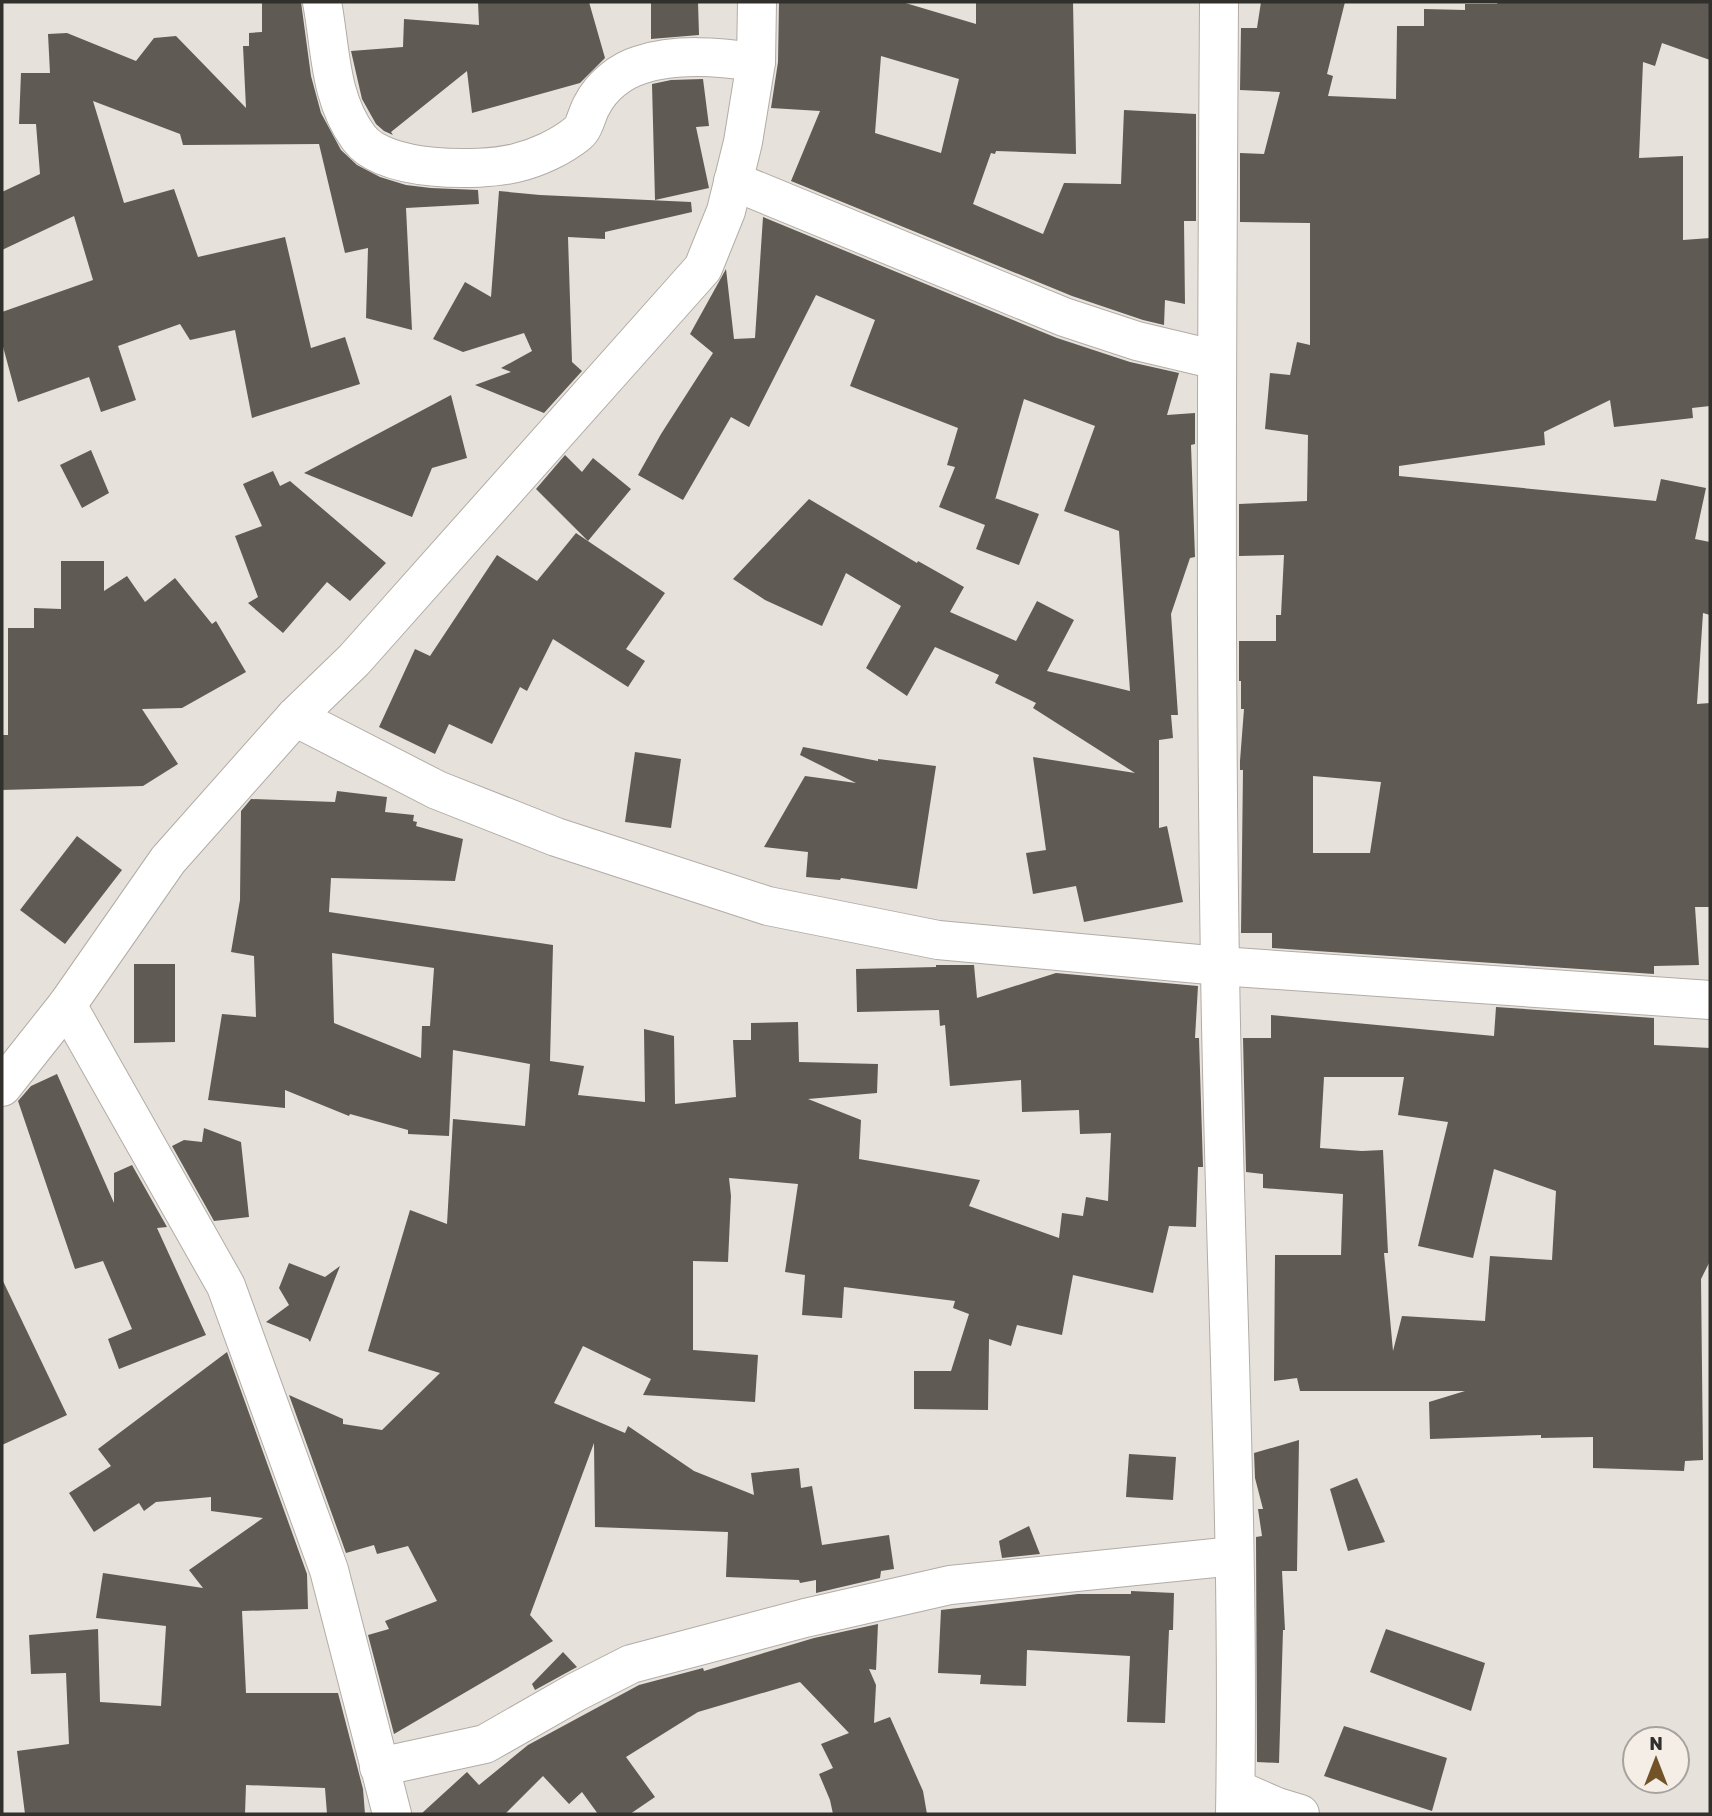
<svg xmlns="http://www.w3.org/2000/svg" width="1712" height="1816" font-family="Rubik,sans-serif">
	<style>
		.building { fill: #5f5a54; fill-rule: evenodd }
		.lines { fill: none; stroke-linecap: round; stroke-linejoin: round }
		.minor-casing { stroke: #b2aca6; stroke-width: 40 }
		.tertiary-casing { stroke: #b2aca6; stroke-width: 40 }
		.minor { stroke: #fff; stroke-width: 38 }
		.tertiary { stroke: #fff; stroke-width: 38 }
	</style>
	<rect width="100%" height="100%" fill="#e6e1da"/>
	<!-- building -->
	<g class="building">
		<path d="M262,2H301L311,76L321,113L341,150L357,165L380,177L406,185L431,188L478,190L479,204L406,208L412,330L366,318L368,248L345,253L319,144L183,145L180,134L93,101L124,203L174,189L198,257L285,237L311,348L345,337L360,384L252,418L235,330L190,340L180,324L118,346L136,400L101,412L89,377L18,402L2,343V312L93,280L74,216L2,250V192L40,174L36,124H19L21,73H50L48,34L67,33L136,61L154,38L176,36L246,108L243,46H249V33L262,32Z"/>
		<path d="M478,2H589L605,58L580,83L472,113L467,71L391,132L393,135L384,131L376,124L362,99L351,51L403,47L404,19L479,25Z"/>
		<path d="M651,2H698L699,35L651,39Z"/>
		<path d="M779,2H902L976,24V2H1073L1076,154L996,151L995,154L991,153L973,204L1043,234L1064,183L1121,184L1124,110L1196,114V221H1184L1185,304L1165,300L1164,325L1143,320L1072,296L791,181L820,111L771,108L778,62ZM881,56L959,79L941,153L875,133Z"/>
		<path d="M1261,2H1345L1327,74L1333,76L1328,96L1396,99L1397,26H1424V9L1465,10V4H1497L1498,2H1710V60L1662,43L1655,66L1643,62L1639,158L1683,156V240L1710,238V406L1692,408L1693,418L1614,427L1610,400L1544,432L1545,445L1399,466V476L1656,501L1661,479L1706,488L1695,539L1710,542V615L1703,613L1697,704L1710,703V907H1695L1699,965L1654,966V974L1272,948V933H1241L1243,770H1240V761L1244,709H1241V681H1239V641H1276V615H1281L1284,555L1239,556V504L1307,501L1308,435L1265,429L1270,373L1290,375L1297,342L1310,345V223L1240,222V153L1264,154L1280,92L1240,90L1241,28H1257ZM1313,776L1381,782L1370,853H1313Z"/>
		<path d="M703,79L709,126L696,127L709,188L655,200L652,84L671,80Z"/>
		<path d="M499,191L540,195L691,202L692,212L605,232V239L568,237L572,362L582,371L544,413L475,385L511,372L501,368L532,351L524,333L463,352L433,339L465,282L491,297Z"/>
		<path d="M763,217L1057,338L1130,362L1179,373L1167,415L1195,413V444L1191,445L1195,557L1190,558L1171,614L1178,715H1171L1173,738L1159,740V828L1167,826L1183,902L1084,922L1076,886L1033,894L1026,853L1046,850L1033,757L1135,773L1033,708L1036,703L995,683L999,675L935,647L907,696L866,668L901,606L846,573L822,626L765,600L733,579L809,499L917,563L918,561L964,587L950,612L1016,641L1037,601L1074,620L1047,671L1130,691L1119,531L1064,511L1095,426L1024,399L995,500V498L1039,514L1019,565L976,549L985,525L939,507L955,467L947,465L958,428L850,386L875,320L816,295L749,427L731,417L683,500L638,475L661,434L713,353L690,334L726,269L734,339L755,338Z"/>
		<path d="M451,395L467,458L432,468L412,517L304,473Z"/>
		<path d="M91,450L109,493L82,508L60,465Z"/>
		<path d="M565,455L582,472L593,458L631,489L588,541L536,489Z"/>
		<path d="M273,471L280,486L290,481L386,563L350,601L327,582L283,633L248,603L258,597L235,536L262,526L243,484Z"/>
		<path d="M576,533L665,593L626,649L645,661L628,687L553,639L527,691L520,687L492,744L449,724L435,754L379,727L415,649L430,656L497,555L537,581Z"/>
		<path d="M61,561H104V591L127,576L145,602L175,578L212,624L216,621L246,672L182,708L142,709L178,764L143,786L2,790V735H8V628H34V608L61,609Z"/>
		<path d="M803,747L878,761V759L936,766L917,889L841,878L840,880L806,877L808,852L764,847L805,776L856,783L800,755Z"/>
		<path d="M635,752L681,759L671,828L625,822Z"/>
		<path d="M337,791L387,797L385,812L414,815L413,821L417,822L416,826L463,839L455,881L331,878L329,912L553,945L550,1061L584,1066L578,1095L645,1102L644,1029L674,1036L675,1104L736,1097L733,1040H751V1023L798,1022L799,1062L878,1064L877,1093L808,1099L861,1120L859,1159L980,1180L969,1206L1059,1238L1062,1213L1083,1216L1086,1197L1108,1201L1111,1133L1080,1134L1079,1110L1022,1112L1021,1080L950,1086L945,1025L940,1026L939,1010L857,1012L856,969L936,967V965H974L977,998L1056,973L1198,986L1195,1038H1199L1203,1167H1198L1196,1227L1169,1226L1153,1293L1073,1275L1062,1335L1017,1325L1011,1346L989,1339L988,1410L914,1409V1371H951L969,1314L953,1308L955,1301L844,1287L842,1318L802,1315L805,1275L785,1272L798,1184L729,1178L731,1196L728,1262L693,1261V1350L758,1355L755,1402L643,1395L651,1379L583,1346L554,1403L625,1433L628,1426L694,1471L754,1495L751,1473L799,1468L801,1488L812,1486L822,1545L889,1535L894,1569L881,1571L880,1578L816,1593V1580L800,1583L799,1580L726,1577L728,1532L595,1527L594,1443L530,1615L553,1641L394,1734L368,1635L389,1629L385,1621L437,1601L408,1546L377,1554L374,1545L346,1553L289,1395L343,1419V1424L382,1430L440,1373L368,1351L410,1210L447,1224L453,1119L525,1126L530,1064L453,1050L449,1136L408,1134V1130L350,1114L349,1116L285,1090V1108L208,1100L222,1014L256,1017L254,956L231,952L240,900L241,811L251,799L335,802ZM332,953L434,968L430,1026H422L421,1058L334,1023Z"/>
		<path d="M77,836L122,870L65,944L20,910Z"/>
		<path d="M134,964H175V1042L134,1043Z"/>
		<path d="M1496,1007L1654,1018V1045L1710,1048V1261L1701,1279L1703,1460L1685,1461L1684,1471L1593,1468V1437L1541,1438V1435L1430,1439L1429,1402L1465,1391H1300L1297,1378L1274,1381L1275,1255H1341L1343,1194L1263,1188V1174L1246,1172L1243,1038H1271V1015L1494,1036ZM1324,1077H1404L1398,1115L1448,1122L1418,1246L1473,1258L1494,1169L1556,1191L1552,1260L1490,1256L1485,1321L1402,1316L1393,1351L1384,1253H1388L1383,1150L1362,1151L1320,1148Z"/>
		<path d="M57,1074L114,1203V1173L132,1165L167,1227L157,1228L206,1335L119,1369L108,1339L132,1329L103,1261L75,1269L18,1101L31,1086Z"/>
		<path d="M204,1128L241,1142L249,1217L214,1221L172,1146L184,1140L202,1142Z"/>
		<path d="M289,1263L325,1277L340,1266L310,1342L308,1339L266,1322L289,1305L279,1288Z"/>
		<path d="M2,1279L67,1415L2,1445Z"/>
		<path d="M227,1352L307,1574L308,1609L242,1611L246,1693H338L363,1789L365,1814H327L325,1788L246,1785L245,1814H25L17,1751L69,1744L66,1673L31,1674L29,1635L98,1629L100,1702L161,1706L166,1626L96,1618L103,1573L203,1588L189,1570L263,1518L211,1511V1497L156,1502L144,1511L139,1503L94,1532L69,1493L111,1466L98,1449Z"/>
		<path d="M1299,1440L1297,1571H1282L1285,1630H1283L1279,1763L1257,1762L1256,1537L1262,1536L1258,1509H1263L1255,1478L1254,1453Z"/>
		<path d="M1129,1454L1176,1457L1173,1500L1126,1497Z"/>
		<path d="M1357,1478L1385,1542L1348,1551L1330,1489Z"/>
		<path d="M1029,1526L1040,1554L1002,1558L999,1541Z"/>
		<path d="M1131,1591L1174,1593L1173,1630H1169L1165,1723L1127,1722L1130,1656L1027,1650L1026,1686L980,1684L981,1675L938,1673L941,1610L1078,1594H1131Z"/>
		<path d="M878,1624L876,1670L869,1669L876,1685L874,1723L890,1717L923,1791L927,1814H833L830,1800L819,1774L833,1768L821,1744L849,1733L800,1682L698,1712L626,1757L655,1797L630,1814H598L582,1792L569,1804L543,1776L505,1814H421L467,1772L479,1785L528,1745L639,1685L703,1668L704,1671L814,1638Z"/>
		<path d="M1386,1629L1485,1663L1471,1711L1370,1672Z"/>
		<path d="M563,1652L577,1667L535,1690L532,1684Z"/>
		<path d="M1344,1726L1447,1758L1432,1811L1324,1776Z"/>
	</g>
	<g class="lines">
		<defs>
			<g id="minor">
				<path d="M322,2C331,49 329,98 359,138C384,172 478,172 516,163C537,158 561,147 578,133C585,127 587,113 592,105C601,87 620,71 640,65C676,53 719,57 756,62"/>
				<path d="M733,181L1064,317L1137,341L1217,360"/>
				<path d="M295,717L437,790L556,837L768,906L938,940L1220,966L1710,1000"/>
				<path d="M67,1005L226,1286L329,1570L392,1814"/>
				<path d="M2,1087L67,1005L168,860L295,717L354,660L703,268L726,211L743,142L756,62L757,2"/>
				<path d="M379,1767L485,1744L576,1692L631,1664L805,1618L950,1585L1234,1556"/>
				<path d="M1236,1789L1277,1807L1300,1814"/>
			</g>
			<path id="tertiary" d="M1219,2C1217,324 1215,646 1220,967C1224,1250 1240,1532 1235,1814"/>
		</defs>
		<!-- minor casing -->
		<use href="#minor" class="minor-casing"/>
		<!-- tertiary casing -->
		<use href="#tertiary" class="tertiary-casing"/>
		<!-- minor -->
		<use href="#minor" class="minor"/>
		<!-- tertiary -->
		<use href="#tertiary" class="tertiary"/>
	</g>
	<!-- border -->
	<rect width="1712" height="1816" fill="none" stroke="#32302d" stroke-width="7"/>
	<!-- north arrow -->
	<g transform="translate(1656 1760)"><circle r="33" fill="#f4eee7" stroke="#a6a29d" stroke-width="2"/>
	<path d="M0-5L12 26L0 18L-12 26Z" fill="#725328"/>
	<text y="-10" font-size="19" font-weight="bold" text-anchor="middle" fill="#32302d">N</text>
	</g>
</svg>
